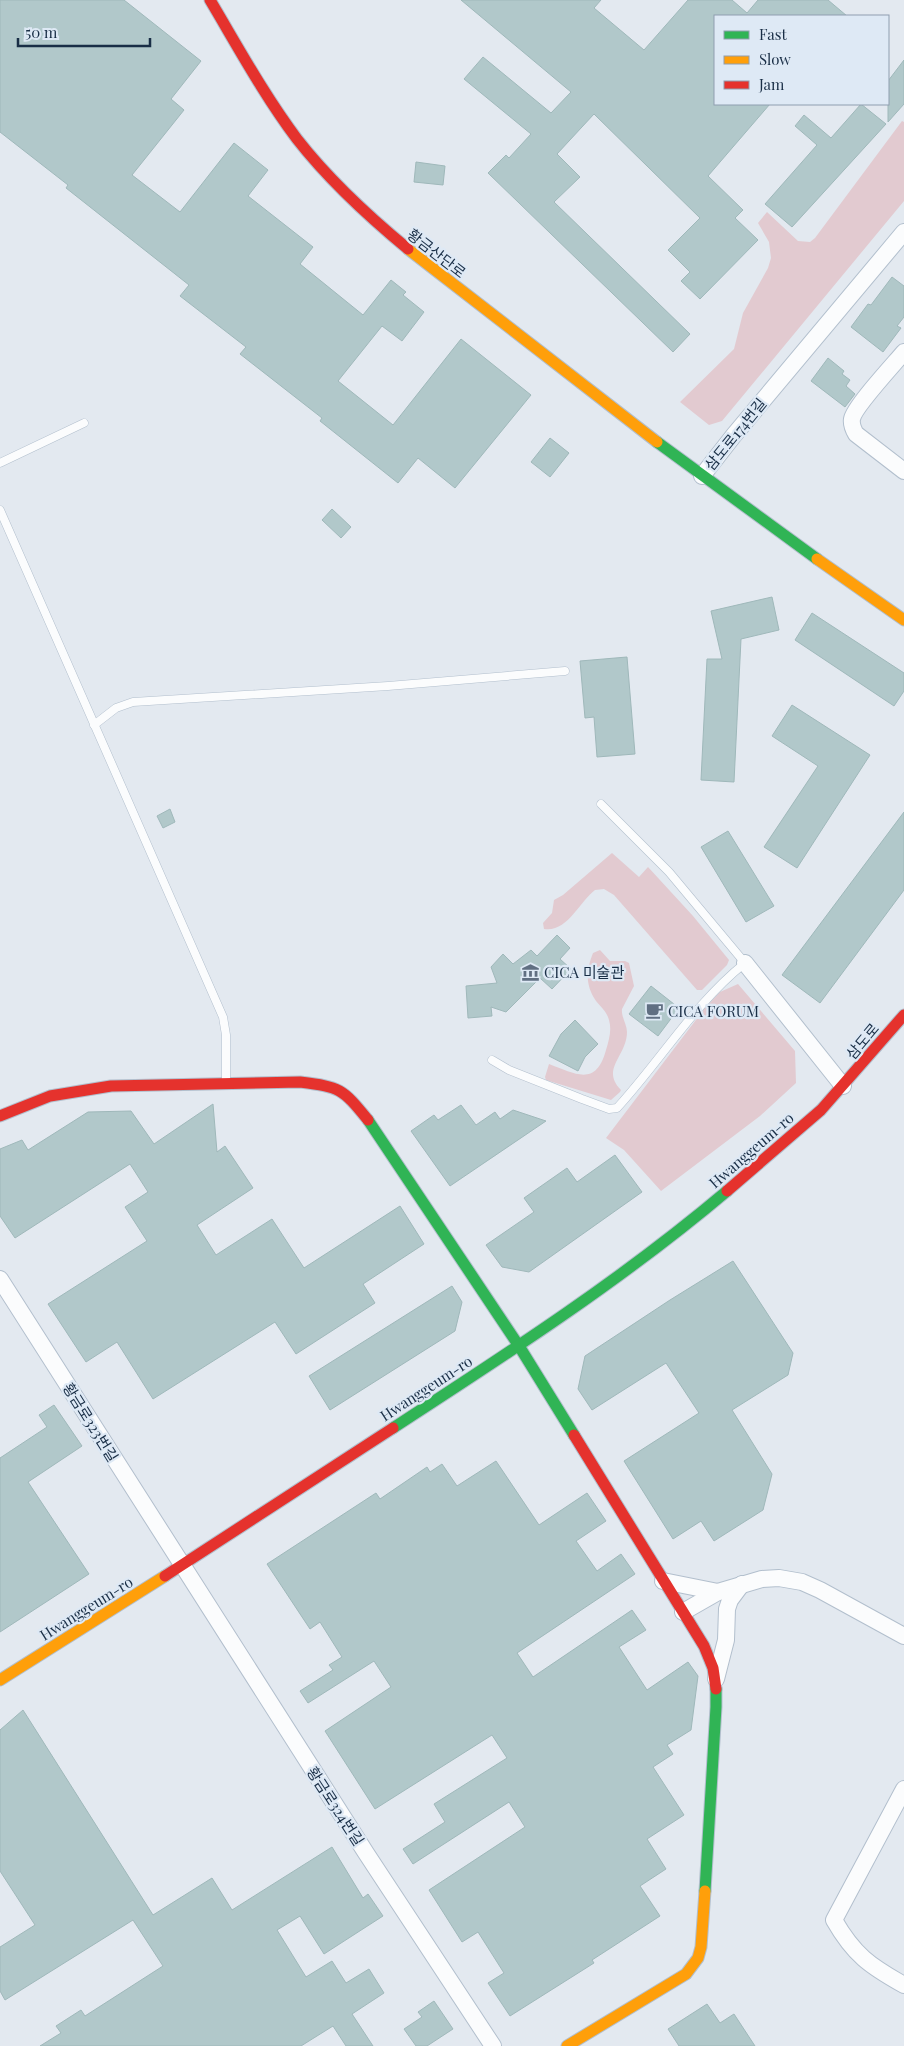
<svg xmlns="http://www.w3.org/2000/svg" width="904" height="2046" font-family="'Playfair Display','Noto Sans KR',serif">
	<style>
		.green { fill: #e2cad0 }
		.building { fill: #b1c8ca; stroke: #9fb8ba }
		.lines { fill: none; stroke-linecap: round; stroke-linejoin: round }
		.lane-casing { stroke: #b2bfcd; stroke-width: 9 }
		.street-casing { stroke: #b2bfcd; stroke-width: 18 }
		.fast-casing { stroke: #b2bfcd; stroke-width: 13 }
		.slow-casing { stroke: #b2bfcd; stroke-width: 13 }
		.jam-casing { stroke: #b2bfcd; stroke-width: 13 }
		.lane { stroke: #fbfcfd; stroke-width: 8 }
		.street { stroke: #fbfcfd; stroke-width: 16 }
		.fast { stroke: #30b455; stroke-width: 11 }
		.slow { stroke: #ff9f0a; stroke-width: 11 }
		.jam { stroke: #e5322d; stroke-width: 11 }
		.labels { text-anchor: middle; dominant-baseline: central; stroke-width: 4.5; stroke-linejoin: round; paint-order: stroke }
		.street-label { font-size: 15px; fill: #192e46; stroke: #dee9f5 }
		.poi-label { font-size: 15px; fill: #192e46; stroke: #dee9f5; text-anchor: start }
	</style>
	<rect width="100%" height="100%" fill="#e3e9f0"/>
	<!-- green -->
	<g class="green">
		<path d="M902,121L904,122V201L722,421L709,425L680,402L734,349L743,313L768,268L771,258L769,242L758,223L767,212L798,241L810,242L815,238Z"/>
		<path d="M612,853L639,877L648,867L693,916L729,960L727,965L702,990H697L614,895L604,889L595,890C580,901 567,933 544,929L543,923L552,913L554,900L563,895Z"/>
		<path d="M600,950L610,961H625L629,963L634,986L622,1009C621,1017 627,1024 627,1032C627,1056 600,1069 621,1090L620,1092L611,1100L546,1080L545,1077L549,1064C576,1074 596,1087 606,1050C609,1040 612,1030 609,1020C607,1012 601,1007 596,1001C585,985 586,970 593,953Z"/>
		<path d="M738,984L795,1051L796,1083L760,1116L661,1191L624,1150L606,1138L705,1008L720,992Z"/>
	</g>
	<!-- building -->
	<g class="building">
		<path d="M0,0H124L201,61L171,99L184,110L132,175L180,212L234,143L268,170L248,196L313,247L300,264L363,315L391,280L406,292L403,295L424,312L402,341L382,326L338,381L393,425L461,339L531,395L455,488L418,458L398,483L320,421L322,418L240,354L246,347L180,296L189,285L66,188L68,185L0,132Z"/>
		<path d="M461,0H601L594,8L644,50L688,0H732L747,13L758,0H828L847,16H715V104H770L708,176L743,210L735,218L758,240L700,299L681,281L690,272L668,250L700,218L594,114L557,154L580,177L554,202L690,334L673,352L488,173L506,155L509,158L531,134L464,79L483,57L551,113L571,92Z"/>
		<path d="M904,60V104L888,122V81Z"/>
		<path d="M861,104L886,124L792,227L765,204L817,145L795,126L804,115L831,138Z"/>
		<path d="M416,162L445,166L443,185L414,182Z"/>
		<path d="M892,277L904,286V317L897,326L901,328L883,352L851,327L868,304L871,305Z"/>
		<path d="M828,358L844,371L842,374L850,380L846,386L855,394L845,407L811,381Z"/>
		<path d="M550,438L569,453L550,477L531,462Z"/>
		<path d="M332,509L351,527L341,538L322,520Z"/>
		<path d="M772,597L779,630L741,639L734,782L701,780L707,659H722L711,611Z"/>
		<path d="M812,613L904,673V691L894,706L795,640Z"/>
		<path d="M627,657L635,754L597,757L594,717L585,718L580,661Z"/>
		<path d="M792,705L870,755L797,868L764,847L818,766L772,736Z"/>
		<path d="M170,809L175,822L163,828L157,816Z"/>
		<path d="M904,812V890L820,1003L782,975Z"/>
		<path d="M728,831L774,906L746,922L701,847Z"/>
		<path d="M557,935L570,948L560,959L571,969L552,989L540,978L506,1012L491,1007L492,1016L468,1018L466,986L497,983L491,967L503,954L513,964L531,950L537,956Z"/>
		<path d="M651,986L679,1008L658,1036L629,1014Z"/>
		<path d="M575,1020L598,1044L585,1057L578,1071L549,1056L561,1034Z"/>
		<path d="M213,1104L217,1152L225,1146L253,1188L197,1225L216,1255L272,1219L304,1268L400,1206L424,1244L363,1284L375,1303L296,1354L275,1322L153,1399L117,1342L86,1362L48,1304L147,1241L125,1207L148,1192L130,1164L15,1238L0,1216V1149L22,1140L28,1150L88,1112L131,1111L154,1144Z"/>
		<path d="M461,1105L476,1125L495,1112L500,1119L513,1110L546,1121L450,1186L411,1131L434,1115L438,1120Z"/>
		<path d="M615,1155L642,1192L529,1272L502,1267L486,1245L534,1212L524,1198L567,1168L577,1182Z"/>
		<path d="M733,1261L793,1353L788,1375L732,1410L772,1474L763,1510L714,1541L701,1521L673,1539L624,1461L699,1413L666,1363L592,1410L578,1389L585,1356L670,1300Z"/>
		<path d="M452,1286L462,1302L455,1331L330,1410L309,1376Z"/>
		<path d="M54,1405L82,1446L28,1482L89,1574L0,1632V1458L47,1427L39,1415Z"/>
		<path d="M496,1461L539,1525L587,1493L606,1521L576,1541L597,1571L621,1554L635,1574L517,1653L533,1677L632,1610L646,1630L619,1647L647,1690L688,1662L698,1676L691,1730L667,1745L673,1754L653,1767L684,1815L647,1839L666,1869L640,1886L660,1916L592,1960L594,1963L510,2016L488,1983L504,1973L478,1932L462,1942L429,1890L525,1827L509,1802L413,1864L403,1849L445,1822L434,1804L507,1758L492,1735L375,1809L325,1731L391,1687L374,1661L308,1703L300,1691L333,1670L329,1665L342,1657L320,1622L310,1629L267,1564L376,1493L380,1499L427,1467L430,1472L442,1464L457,1486Z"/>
		<path d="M23,1710L153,1915L212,1878L232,1910L332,1847L363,1898L368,1894L383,1916L324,1954L300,1916L277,1930L306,1977L332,1961L346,1983L369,1969L384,1993L352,2014L373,2046H346L333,2026L301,2046H40L61,2033L56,2026L81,2010L85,2016L163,1966L133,1920L5,2000L0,1991V1947L35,1925L0,1871V1730Z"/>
		<path d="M434,2001L453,2029L427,2046H416L404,2029L422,2017L418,2012Z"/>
		<path d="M707,2004L720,2023L734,2014L755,2046H679L668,2029Z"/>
	</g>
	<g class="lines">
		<defs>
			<g id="lane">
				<path d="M0,463L84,423"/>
				<path d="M0,510L223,1017L226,1035V1081"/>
				<path d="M94,725L116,708L133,702L388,686L565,671"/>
				<path d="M492,1060L509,1070L582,1099L609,1109L617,1108C661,1060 694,1004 745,963L669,872L601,804"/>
			</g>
			<g id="street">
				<path d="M904,352C894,364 854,407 852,419C851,425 853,429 856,434L904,471"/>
				<path d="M702,476L734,435L904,232"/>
				<path d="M745,963L843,1086"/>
				<path d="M0,1279L366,1853L493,2046"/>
				<path d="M663,1581L718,1592"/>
				<path d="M683,1612L718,1592L762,1579L779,1578L802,1582L820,1590L904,1636"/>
				<path d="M716,1679L726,1640L727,1609L730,1600L742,1584"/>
				<path d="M904,1789L834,1920C854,1955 870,1966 904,1985"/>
			</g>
			<g id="fast">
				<path d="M657,442L817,559"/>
				<path d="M368,1120L519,1346L574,1435"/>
				<path d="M393,1428C507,1354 623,1279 727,1191"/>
				<path d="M705,1891L716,1707V1689"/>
			</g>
			<g id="slow">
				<path d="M408,249L657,442"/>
				<path d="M817,559L904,620"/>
				<path d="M0,1680L165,1576"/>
				<path d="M567,2046L686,1974L698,1958L701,1947L705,1891"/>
			</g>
			<g id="jam">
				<path d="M210,0C238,47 264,95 297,139C329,180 368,216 408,249"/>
				<path d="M0,1116L50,1096L111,1086L300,1082C340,1087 342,1088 368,1120"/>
				<path d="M727,1191L821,1110L904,1015"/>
				<path d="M574,1435L704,1646L713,1668L716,1689"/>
				<path d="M165,1576L393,1428"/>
			</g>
		</defs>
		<!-- lane casing -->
		<use href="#lane" class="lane-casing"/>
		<!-- street casing -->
		<use href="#street" class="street-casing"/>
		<!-- fast casing -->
		<use href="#fast" class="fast-casing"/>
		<!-- slow casing -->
		<use href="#slow" class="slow-casing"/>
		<!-- jam casing -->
		<use href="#jam" class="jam-casing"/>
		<!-- lane -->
		<use href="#lane" class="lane"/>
		<!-- street -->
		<use href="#street" class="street"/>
		<!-- fast -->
		<use href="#fast" class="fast"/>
		<!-- slow -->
		<use href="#slow" class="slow"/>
		<!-- jam -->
		<use href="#jam" class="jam"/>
	</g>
	<!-- icons -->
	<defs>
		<symbol id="museum-bare" viewBox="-9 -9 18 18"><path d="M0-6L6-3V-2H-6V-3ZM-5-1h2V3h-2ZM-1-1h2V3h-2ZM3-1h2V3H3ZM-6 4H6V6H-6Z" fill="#606f82" stroke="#dee9f5" stroke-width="2.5" paint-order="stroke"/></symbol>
		<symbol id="cafe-bare" viewBox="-9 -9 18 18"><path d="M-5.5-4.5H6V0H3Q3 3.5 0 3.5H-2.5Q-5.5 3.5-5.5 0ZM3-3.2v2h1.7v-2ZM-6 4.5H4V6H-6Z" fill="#606f82" stroke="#dee9f5" stroke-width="2.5" paint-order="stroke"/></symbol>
	</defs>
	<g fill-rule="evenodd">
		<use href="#museum-bare" x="518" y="960" width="25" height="25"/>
		<use href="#cafe-bare" x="642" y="998" width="25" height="25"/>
	</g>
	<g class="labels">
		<!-- street labels -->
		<g class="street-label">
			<text transform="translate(437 253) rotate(38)">황금산단로</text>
			<text transform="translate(735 434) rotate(-51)">삼도로174번길</text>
			<text transform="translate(862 1041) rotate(-50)">삼도로</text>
			<text transform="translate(751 1150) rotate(-41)">Hwanggeum-ro</text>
			<text transform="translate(426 1388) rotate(-33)">Hwanggeum-ro</text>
			<text transform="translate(91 1422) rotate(58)">황금로323번길</text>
			<text transform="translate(86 1608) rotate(-32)">Hwanggeum-ro</text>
			<text transform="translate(336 1806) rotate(57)">황금로324번길</text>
		</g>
		<!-- poi labels -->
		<g class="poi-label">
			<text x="544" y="972">CICA 미술관</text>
			<text x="668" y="1011">CICA FORUM</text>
		</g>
	</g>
	<!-- legend -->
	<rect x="714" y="15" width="175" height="90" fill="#dee9f5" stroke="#8f9eaf"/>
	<rect x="724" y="31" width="25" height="8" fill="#30b455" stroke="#8f9eaf"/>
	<text x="759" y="40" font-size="15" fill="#192e46">Fast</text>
	<rect x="724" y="56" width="25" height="8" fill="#ff9f0a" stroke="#8f9eaf"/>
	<text x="759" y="65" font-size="15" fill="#192e46">Slow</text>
	<rect x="724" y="81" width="25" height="8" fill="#e5322d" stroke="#8f9eaf"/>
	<text x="759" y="90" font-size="15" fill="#192e46">Jam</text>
	<!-- scale -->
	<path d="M18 38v8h132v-8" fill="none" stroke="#192e46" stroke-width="2.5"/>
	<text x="25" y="38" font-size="15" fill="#192e46" stroke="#dee9f5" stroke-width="4" paint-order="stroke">50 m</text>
</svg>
